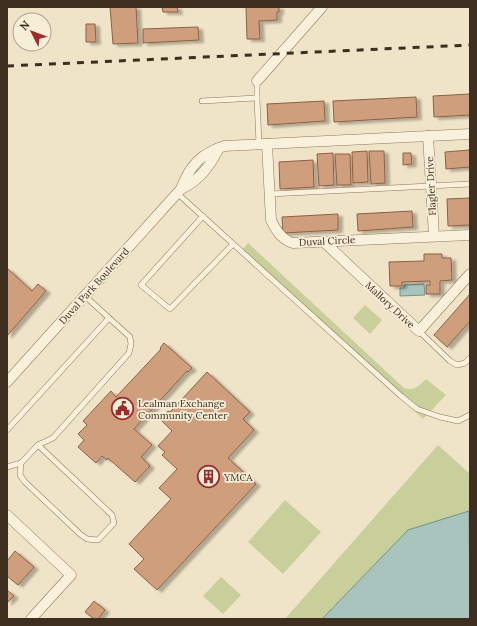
<svg xmlns="http://www.w3.org/2000/svg" width="477" height="626" font-family="Lora,serif">
	<style>
		.green { fill: #c9cf9b }
		.water { fill: #a9c4bc; stroke: #6f938a }
		.building { fill: #cf9f7d; stroke: #8d5f41; filter: url(#shadow) }
		.lines { fill: none; stroke-linecap: round; stroke-linejoin: round }
		.service-casing { stroke: #8d765c; stroke-width: 6 }
		.minor-casing { stroke: #8d765c; stroke-width: 11 }
		.service { stroke: #faf1dc; stroke-width: 5 }
		.minor { stroke: #faf1dc; stroke-width: 10 }
		.rail { stroke: #3d2e20; stroke-width: 3; stroke-dasharray: 7 7; stroke-linecap: butt }
		.labels { text-anchor: middle; dominant-baseline: central; stroke-width: 3.5; stroke-linejoin: round; paint-order: stroke }
		.street-label { font-size: 10px; fill: #3d2e20; stroke: #f7eed8 }
		.poi-label { font-size: 10px; fill: #3d2e20; stroke: #f7eed8; text-anchor: start }
	</style>
	<defs>
		<filter id="shadow"><feDropShadow dx="4.5" dy="2.5" stdDeviation="1" flood-color="#0004"/></filter>
	</defs>
	<rect width="100%" height="100%" fill="#f0e4c8"/>
	<!-- green -->
	<g class="green">
		<path d="M248,243L404,388C415,391 419,386 426,379L446,395L423,419L241,251Z"/>
		<path d="M365,305L382,320L370,334L353,318Z"/>
		<path d="M438,445L470,474V511L408,530L322,619H285Z"/>
		<path d="M285,500L321,532L283,574L248,542Z"/>
		<path d="M221,577L241,595L223,614L203,596Z"/>
	</g>
	<!-- water -->
	<g class="water">
		<path d="M424,284L425,295L400,296V288H404V285Z"/>
		<path d="M469,511L470,619H322L408,530Z"/>
	</g>
	<!-- building -->
	<g class="building">
		<path d="M110,7H136L138,43L113,44Z"/>
		<path d="M162,7H177L178,12H163Z"/>
		<path d="M246,7H279V12H277V20L259,21L260,39H247Z"/>
		<path d="M86,24H95L96,42H86Z"/>
		<path d="M198,27L199,40L143,43V29Z"/>
		<path d="M470,94V115L434,117L433,96Z"/>
		<path d="M416,97L417,117L334,122L333,101Z"/>
		<path d="M324,101L325,121L268,125L267,104Z"/>
		<path d="M470,150V167L446,169L445,152Z"/>
		<path d="M367,151L368,182L353,183L352,152Z"/>
		<path d="M369,151H384L385,183L371,184Z"/>
		<path d="M333,153L334,185L319,186L317,154Z"/>
		<path d="M403,153H411L412,164L403,165Z"/>
		<path d="M335,154H350L351,185H337Z"/>
		<path d="M313,160L314,187L280,189L279,162Z"/>
		<path d="M470,198V225L448,226L447,199Z"/>
		<path d="M412,211L413,227L358,231L357,214Z"/>
		<path d="M338,214V230L283,233L282,217Z"/>
		<path d="M424,254H442V258H451L452,280L440,281V294H426V285H430V281L402,282V286H390L389,262L424,261Z"/>
		<path d="M7,268L32,291L38,284L46,291L7,336Z"/>
		<path d="M470,294V321L447,347L434,335Z"/>
		<path d="M164,343L192,368L188,372L187,371L134,429L152,445L141,457L150,466L135,482L108,458L107,460L102,456L96,463L78,447L84,440L78,434L87,425L83,421L111,391L116,397L161,349L160,348Z"/>
		<path d="M207,372L250,412L243,419L254,430L228,458L256,484L157,590L134,569L144,559L129,544L171,499L159,488L177,469L162,455L165,452L158,446L172,431L160,419L168,411L170,412Z"/>
		<path d="M15,551L34,567L18,585L7,576V561Z"/>
		<path d="M7,590L14,596L7,603Z"/>
		<path d="M94,601L105,610L98,619H94L85,612Z"/>
	</g>
	<g class="lines">
		<defs>
			<g id="service">
				<path d="M257,81V98L259,144"/>
				<path d="M202,101L257,98"/>
				<path d="M177,193L401,396L417,409L440,417L458,421L470,415"/>
				<path d="M270,194L470,184"/>
				<path d="M203,216L141,285L170,309L233,244"/>
				<path d="M419,331L450,361L457,365L465,363L470,358"/>
				<path d="M7,430L109,318L85,296"/>
				<path d="M21,463L20,475L25,482L80,534L87,539L98,540L114,523L112,515L38,445"/>
				<path d="M7,467L21,463L38,445L53,438L129,353L131,344L130,337L109,318"/>
			</g>
			<g id="minor">
				<path d="M257,81L322,7"/>
				<path d="M428,136L434,236"/>
				<path d="M267,144L271,220C276,231 282,240 293,243L470,235"/>
				<path d="M181,189C190,165 201,154 224,146L470,134"/>
				<path d="M323,241L419,331L470,274"/>
				<path d="M7,382L181,189C200,180 210,166 219,148"/>
				<path d="M7,515L71,575L31,619"/>
			</g>
		</defs>
		<!-- service casing -->
		<use href="#service" class="service-casing"/>
		<!-- minor casing -->
		<use href="#minor" class="minor-casing"/>
		<!-- service -->
		<use href="#service" class="service"/>
		<!-- minor -->
		<use href="#minor" class="minor"/>
		<!-- rail -->
		<path class="rail" d="M7,66L470,45"/>
	</g>
	<!-- icons -->
	<defs>
		<symbol id="civic-ring" viewBox="-11 -11 22 22"><circle r="9.5" fill="#f7eed8" stroke="#9e2a2b" stroke-width="1.5"/><path d="M-.6-6.5H3V-4.5H.6V-3L4-1V1h2V6H-6V1h2V-1L-.6-3ZM-1.2 2.5V6h2.4V2.5Z" fill="#9e2a2b"/></symbol>
		<symbol id="building-ring" viewBox="-11 -11 22 22"><circle r="9.5" fill="#f7eed8" stroke="#9e2a2b" stroke-width="1.5"/><path d="M-4-6H4V6H1V3H-1V6H-4ZM-2.5-4.3h1.7v1.8h-1.7ZM.8-4.3h1.7v1.8H.8ZM-2.5-1h1.7V.8h-1.7ZM.8-1h1.7V.8H.8Z" fill="#9e2a2b"/></symbol>
	</defs>
	<g fill-rule="evenodd">
		<use href="#civic-ring" x="110" y="396" width="25" height="25"/>
		<use href="#building-ring" x="196" y="464" width="25" height="25"/>
	</g>
	<g class="labels">
		<!-- street labels -->
		<g class="street-label">
			<text transform="translate(431 186) rotate(-93)">Flagler Drive</text>
			<text transform="translate(327 241) rotate(-3)">Duval Circle</text>
			<text transform="translate(94 286) rotate(-48)">Duval Park Boulevard</text>
			<text transform="translate(390 305) rotate(43)">Mallory Drive</text>
		</g>
		<!-- poi labels -->
		<g class="poi-label">
			<text x="138" y="403">Lealman Exchange<tspan x="138" dy="12">Community Center</tspan></text>
			<text x="224" y="477">YMCA</text>
		</g>
	</g>
	<!-- border -->
	<rect width="477" height="626" fill="none" stroke="#3d2e20" stroke-width="16"/>
	<!-- north arrow -->
	<g transform="translate(32 32) rotate(312)"><circle r="19" fill="#f7eed8" stroke="#ada18e"/>
	<path d="M0-3L7 15L0 10L-7 15Z" fill="#9e2a2b"/>
	<text y="-6" font-size="11" font-weight="bold" text-anchor="middle" fill="#3d2e20">N</text>
	</g>
</svg>
